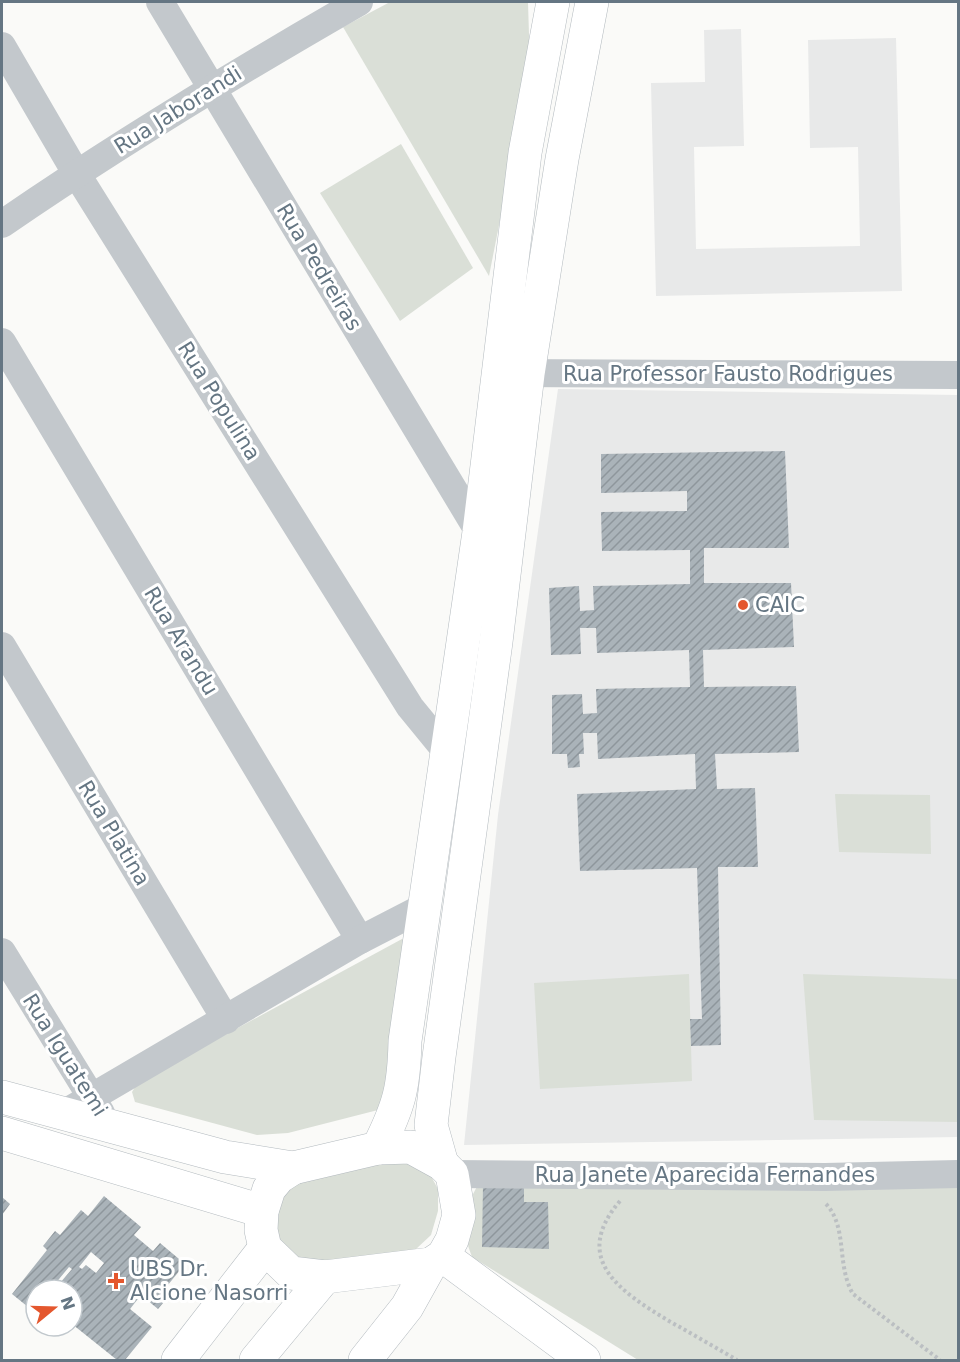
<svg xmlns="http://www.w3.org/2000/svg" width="960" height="1362" font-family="'DejaVu Sans',sans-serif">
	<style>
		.built { fill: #e8e9e9 }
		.green { fill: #dadfd7 }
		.building { fill: url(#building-hatch); fill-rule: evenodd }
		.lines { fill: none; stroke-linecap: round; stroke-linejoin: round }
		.secondary-casing { stroke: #b3babf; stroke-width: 34 }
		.path { stroke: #bbbfc2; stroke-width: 4; stroke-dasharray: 3 3; stroke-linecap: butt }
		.street { stroke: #c3c8cc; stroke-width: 28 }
		.secondary { stroke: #fff; stroke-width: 33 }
		.poi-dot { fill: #e4572e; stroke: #fff; stroke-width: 2 }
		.labels { text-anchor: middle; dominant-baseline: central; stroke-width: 6; stroke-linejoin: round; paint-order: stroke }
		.street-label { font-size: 21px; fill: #657683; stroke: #fff }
		.poi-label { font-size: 21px; fill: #657683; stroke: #fff; text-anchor: start }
	</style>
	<defs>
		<pattern id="building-hatch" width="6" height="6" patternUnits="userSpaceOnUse" patternTransform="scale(1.5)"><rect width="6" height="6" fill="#aab3b9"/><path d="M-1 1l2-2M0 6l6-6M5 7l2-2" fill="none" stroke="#8e969c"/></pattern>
	</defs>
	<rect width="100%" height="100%" fill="#fafaf8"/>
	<!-- built -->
	<g class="built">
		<path d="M741,29L744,146L694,147L696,249L860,246L858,147L810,148L808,40L896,38L902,291L656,296L651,83L705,82L704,30Z"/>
		<path d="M558,389L958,395V1137L464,1145L498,815Z"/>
	</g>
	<!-- green -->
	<g class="green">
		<path d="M390,2H528L530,68L489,276L343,27Z"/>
		<path d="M401,144L473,268L400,321L320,193Z"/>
		<path d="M835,794L930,795L931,854L839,852Z"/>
		<path d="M402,939L409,945L397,1086L378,1110L288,1133L257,1135L135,1102L132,1092L138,1082Z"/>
		<path d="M689,974L692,1081L540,1089L534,983Z"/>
		<path d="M803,974L958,979V1122L814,1120Z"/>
		<path d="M382,1156L426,1167L438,1189V1211L431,1235L415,1250L303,1267L271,1232L286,1185Z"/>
		<path d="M479,1183L958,1186V1360H638L472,1257C460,1225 462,1213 479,1183Z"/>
	</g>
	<!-- building -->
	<g class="building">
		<path d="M785,451L789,548H704V583H791L794,647L703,650L704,687L796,686L799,752L715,754L717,789L755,788L758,867H718L721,1045L691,1046L690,1019H702L697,868L580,871L577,794L696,789L695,754L598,759L597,733H583L584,754H579L580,767L568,768L567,754H552V695L582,694L583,714L597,713L596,689L690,687L689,650L597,653L596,628H580L581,654L551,655L549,588L579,586L580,611L594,610L593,586L690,584V550L602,551L601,512L687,511V491L601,493V454Z"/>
		<path d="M483,1185L524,1186V1202H548L549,1249L482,1247Z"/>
		<path d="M104,1196L141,1227L134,1235L153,1251L160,1243L185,1264L163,1291L169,1296L158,1309L141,1295L130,1309L152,1327L125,1360H117L72,1324V1290H54L72,1269L69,1267L50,1290H36V1308L33,1311L12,1294L47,1250L43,1246L55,1231L60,1235L81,1210L88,1216ZM91,1252L104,1263L96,1273L86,1265L82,1269L79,1267Z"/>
		<path d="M2,1197L10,1204L2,1215Z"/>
	</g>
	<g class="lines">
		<defs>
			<g id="secondary">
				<path d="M2,1097L225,1157L293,1168"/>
				<path d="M2,1133L262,1211"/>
				<path d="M378,1148C399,1106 404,1088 405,1041L479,532L525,153L553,2"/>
				<path d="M442,1164L431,1125L439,1057L496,642L528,374L562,159L592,2"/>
				<path d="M443,1256L584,1360"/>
				<path d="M178,1360L265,1248"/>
				<path d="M256,1360L325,1277"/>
				<path d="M365,1360L407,1307L431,1264L443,1256L452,1240L459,1215L452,1174L442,1164L411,1147L378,1148L293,1168L279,1177L269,1189L262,1211L261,1230L265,1248L291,1273L325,1277L431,1264"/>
			</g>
		</defs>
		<!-- secondary casing -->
		<use href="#secondary" class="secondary-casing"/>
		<!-- path -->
		<g class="path">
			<path d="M620,1201C570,1259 621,1292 669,1321C692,1334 715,1347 737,1360"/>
			<path d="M826,1204C848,1227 836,1265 853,1294L940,1360"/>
		</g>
		<!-- street -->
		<g class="street">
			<path d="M160,2L479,532"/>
			<path d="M2,46L76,173L410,707L446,751"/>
			<path d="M2,224C117,145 237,72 359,2"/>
			<path d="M2,342L360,940"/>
			<path d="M508,373L958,375"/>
			<path d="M2,646L226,1020"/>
			<path d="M2,952L101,1113"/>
			<path d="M63,1114L360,940L424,907"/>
			<path d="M452,1174L825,1177L958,1174"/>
		</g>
		<!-- secondary -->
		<use href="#secondary" class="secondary"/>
	</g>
	<!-- markers -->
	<g class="poi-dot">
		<circle cx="743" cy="605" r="6"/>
		<path d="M113 1272h6v6h6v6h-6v6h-6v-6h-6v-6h6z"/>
	</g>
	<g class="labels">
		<!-- street labels -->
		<g class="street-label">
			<text transform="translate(178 110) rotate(-32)">Rua Jaborandi</text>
			<text transform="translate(319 267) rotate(59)">Rua Pedreiras</text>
			<text x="728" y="374">Rua Professor Fausto Rodrigues</text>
			<text transform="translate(219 401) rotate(58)">Rua Populina</text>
			<text transform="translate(181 641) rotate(59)">Rua Arandu</text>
			<text transform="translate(114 833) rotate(59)">Rua Platina</text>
			<text transform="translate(65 1055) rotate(58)">Rua Iguatemi</text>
			<text x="705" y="1175">Rua Janete Aparecida Fernandes</text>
		</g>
		<!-- poi labels -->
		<g class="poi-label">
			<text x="755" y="605">CAIC</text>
			<text x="130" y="1269">UBS Dr.<tspan x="130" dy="24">Alcione Nasorri</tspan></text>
		</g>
	</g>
	<!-- border -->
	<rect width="960" height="1362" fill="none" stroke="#657683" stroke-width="6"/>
	<!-- north arrow -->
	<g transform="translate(54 1308) rotate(71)"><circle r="28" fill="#ffffff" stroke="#c1c8cd" stroke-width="1.5"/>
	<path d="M0-4.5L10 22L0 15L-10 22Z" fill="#e4572e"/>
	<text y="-9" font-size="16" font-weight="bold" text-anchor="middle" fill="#657683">N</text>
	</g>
</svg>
